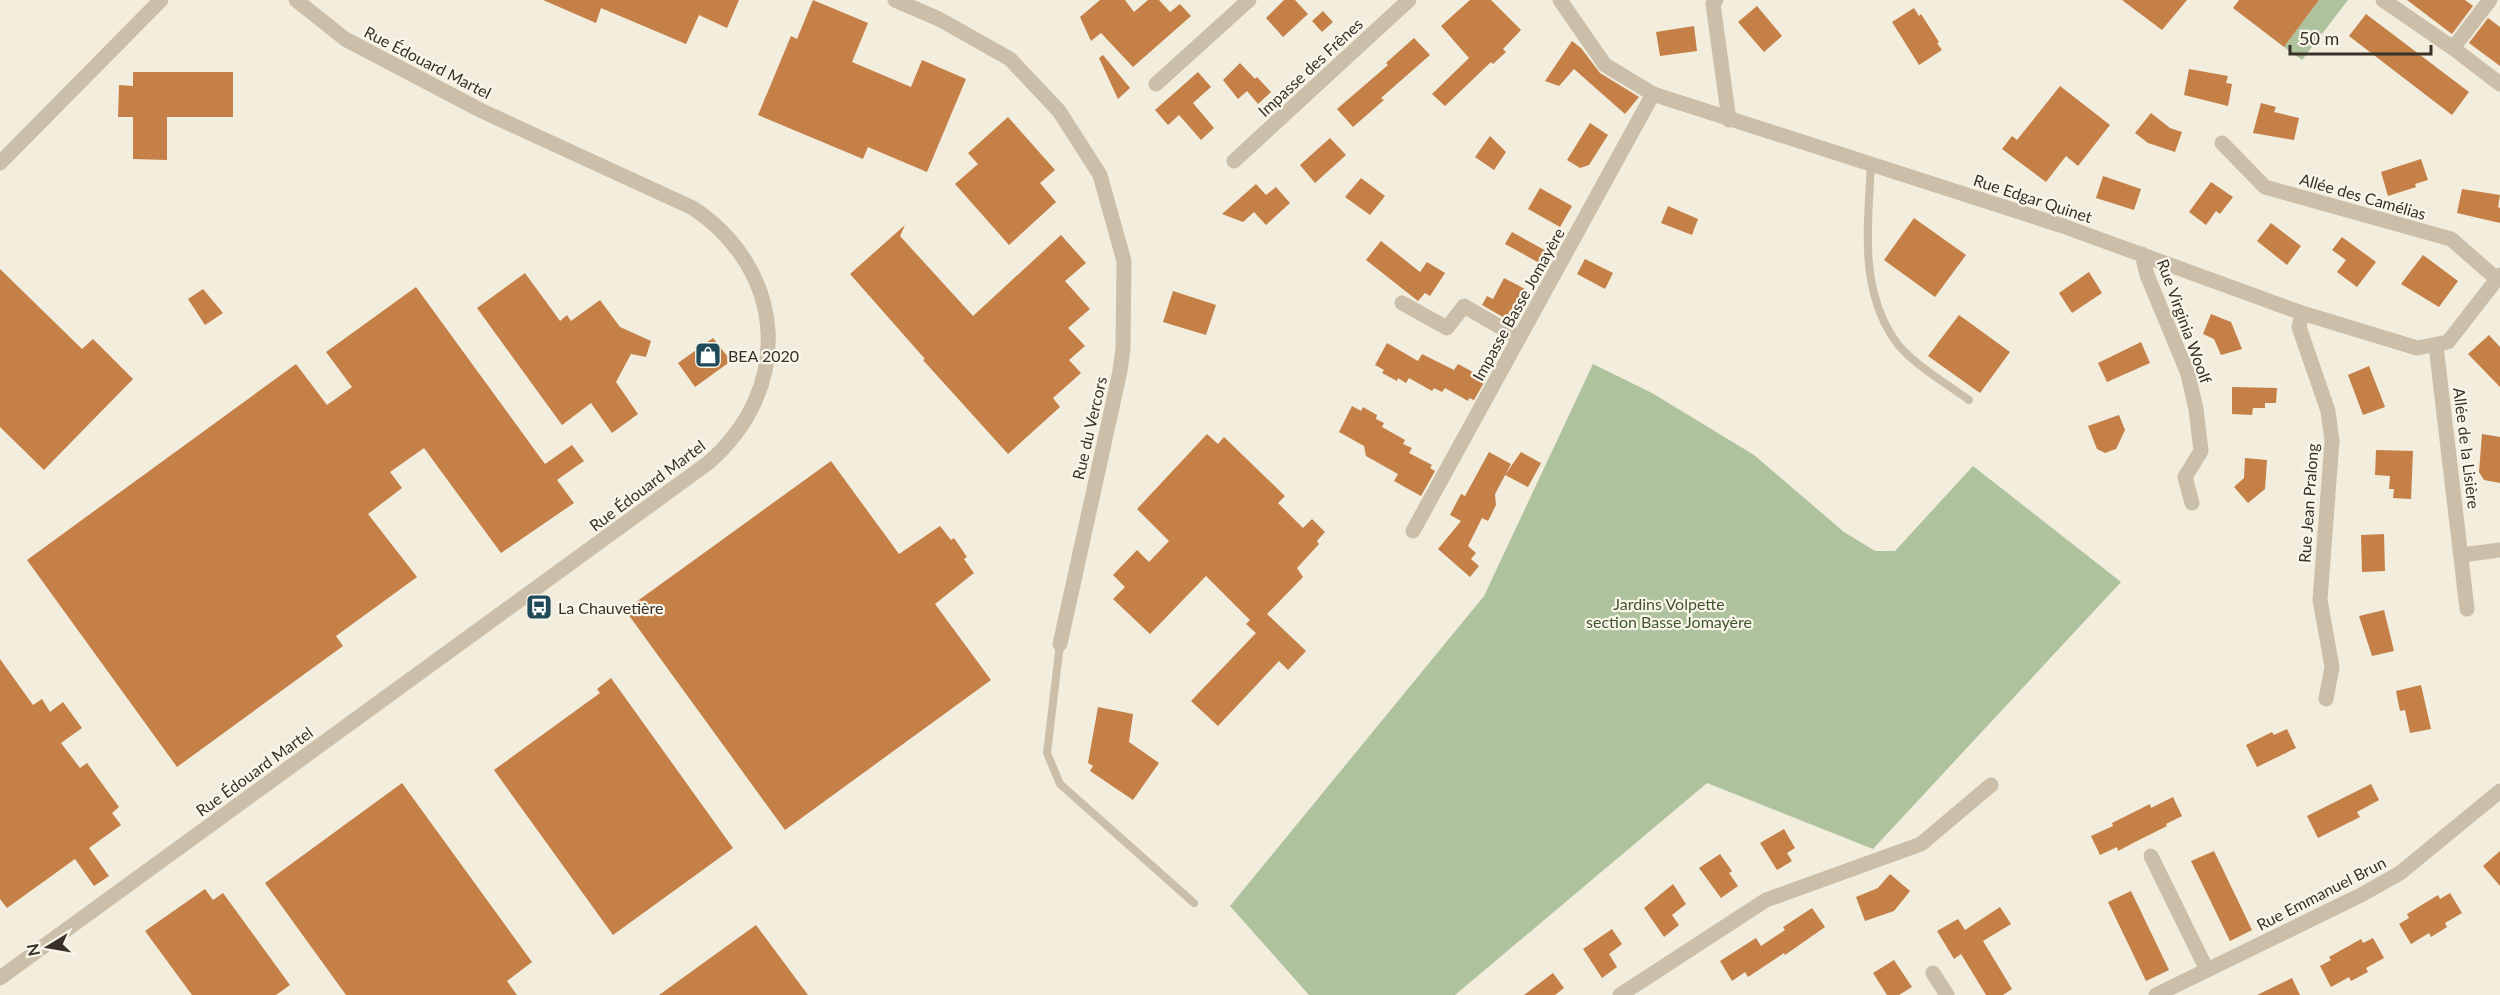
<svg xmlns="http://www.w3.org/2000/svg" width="2500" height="995" font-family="Lato,sans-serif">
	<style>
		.green { fill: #aec29d }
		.building { fill: #c58048 }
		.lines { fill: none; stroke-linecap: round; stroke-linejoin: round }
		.lane { stroke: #cbbfa9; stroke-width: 8 }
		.street { stroke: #cbbfa9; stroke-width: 15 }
		.labels { text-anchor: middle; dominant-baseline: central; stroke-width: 4.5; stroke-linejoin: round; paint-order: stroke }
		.street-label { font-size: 16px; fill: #383129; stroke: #faf6ea }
		.poi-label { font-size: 16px; fill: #383129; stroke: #faf6ea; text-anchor: start }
		.park-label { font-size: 16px; fill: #3f562d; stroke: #faf6ea }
	</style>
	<rect width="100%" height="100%" fill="#f2eddd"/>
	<!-- green -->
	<g class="green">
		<path d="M2319,0H2348L2302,60L2284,47Z"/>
		<path d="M1593,364L1652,393L1754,455L1844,532L1875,551H1895L1973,466L2121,582L1873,849L1707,783L1455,995H1309L1230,906L1484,596Z"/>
	</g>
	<!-- building -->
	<g class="building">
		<path d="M543,0H739L727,28L699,15L686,44L601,8L596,23Z"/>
		<path d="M813,0L868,23L852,62L911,87L922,60L966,79L927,172L868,147L863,159L758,115L791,36L797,39Z"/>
		<path d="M1100,0H1125L1134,12L1148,0H1159L1170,12L1180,4L1191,16L1133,67L1101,33L1091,41L1085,28L1080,17Z"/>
		<path d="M1284,0H1295L1308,14L1283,37L1266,18Z"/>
		<path d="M1470,0H1491L1521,30L1503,49L1506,52L1493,64L1491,62L1445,106L1432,94L1469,58L1441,26Z"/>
		<path d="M2122,0H2187L2162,30Z"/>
		<path d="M2239,0H2319L2284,47L2233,8Z"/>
		<path d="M2407,0H2465L2473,6L2452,34Z"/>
		<path d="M1757,6L1782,36L1764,52L1738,22Z"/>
		<path d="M1914,8L1919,16L1921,14L1939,42L1937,43L1942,50L1919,65L1892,22Z"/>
		<path d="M1323,11L1333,22L1322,32L1312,21Z"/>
		<path d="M2366,14L2469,92L2452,115L2349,36Z"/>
		<path d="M2488,18L2500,27V66L2469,43Z"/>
		<path d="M1694,26L1697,51L1660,56L1656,32Z"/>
		<path d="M1414,38L1430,55L1381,98L1384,100L1353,127L1337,109L1388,65L1386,63Z"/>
		<path d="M1572,41L1581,48L1600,73L1639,97L1625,114L1574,69L1559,86L1545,81Z"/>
		<path d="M1103,55L1130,88L1118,99L1099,58Z"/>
		<path d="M1240,63L1255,79L1257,77L1271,92L1258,104L1247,91L1238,99L1223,80Z"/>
		<path d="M2189,69L2228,76L2226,83L2232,84L2228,106L2184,95Z"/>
		<path d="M133,72H233V117H167V160L133,159V117H118L119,85L133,86Z"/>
		<path d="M1198,72L1211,87L1193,103L1214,128L1201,140L1179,115L1168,125L1155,110Z"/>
		<path d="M2060,86L2110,125L2078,166L2066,156L2046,182L2002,149L2012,136L2017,140Z"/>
		<path d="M2261,103L2276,107L2274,112L2299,118L2294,140L2253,133Z"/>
		<path d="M2151,113L2170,128L2182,132L2175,152L2148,143L2135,133Z"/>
		<path d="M1008,117L1055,170L1040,183L1056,202L1009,245L955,184L978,164L968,153Z"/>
		<path d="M1590,123L1608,135L1589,165L1580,168L1567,160Z"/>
		<path d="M1490,136L1506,152L1494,170L1475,157Z"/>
		<path d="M1330,138L1346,155L1315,183L1300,165Z"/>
		<path d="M2421,159L2428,180L2415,184L2416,187L2388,196L2381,172Z"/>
		<path d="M2103,176L2141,189L2134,210L2096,198Z"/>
		<path d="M1361,178L1385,196L1370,215L1345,197Z"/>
		<path d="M2211,182L2233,197L2220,214L2216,211L2206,225L2189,212Z"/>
		<path d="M1256,184L1266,195L1276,187L1290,203L1266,225L1254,212L1243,222L1222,214Z"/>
		<path d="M1540,188L1572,206L1560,227L1528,209Z"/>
		<path d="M2462,189L2500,195L2498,207L2500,208V223L2457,213Z"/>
		<path d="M1668,206L1698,219L1692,235L1661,223Z"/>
		<path d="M1914,218L1966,255L1935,297L1884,260Z"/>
		<path d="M2271,223L2301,246L2287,265L2257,241Z"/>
		<path d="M905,225L900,236L973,316L1061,235L1086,263L1065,281L1090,309L1068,328L1085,346L1069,360L1081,373L1053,398L1060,407L1008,454L923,360L925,359L850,274Z"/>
		<path d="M1512,232L1550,253L1543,265L1505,244Z"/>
		<path d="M2342,237L2376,262L2357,287L2337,272L2346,260L2332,250Z"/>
		<path d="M1381,241L1420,272L1427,262L1445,273L1430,296L1425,293L1418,301L1366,260Z"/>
		<path d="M2423,255L2458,281L2439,307L2401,284Z"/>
		<path d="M1585,259L1613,273L1605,289L1577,274Z"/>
		<path d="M0,269L82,349L93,339L133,379L44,470L0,427Z"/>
		<path d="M2089,272L2102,293L2072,313L2059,293Z"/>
		<path d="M525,273L560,321L567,315L571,321L600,300L620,327L651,341L646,357L631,354L616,382L638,414L612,433L591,403L562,425L477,308Z"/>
		<path d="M1504,278L1525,289L1508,320L1482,305L1487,296L1493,299Z"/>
		<path d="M416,287L545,464L572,445L584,461L557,480L574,503L501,553L424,448L390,472L402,488L368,514L417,577L336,636L343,646L177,767L27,560L296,364L327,405L352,387L326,352Z"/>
		<path d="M203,289L223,313L205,325L188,299Z"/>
		<path d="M1173,291L1216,305L1206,335L1163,322Z"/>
		<path d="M2211,314L2231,322L2242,349L2221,355L2214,339L2203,334Z"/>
		<path d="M1959,315L2010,352L1980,393L1928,356Z"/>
		<path d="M2489,335L2500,347V387L2468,354Z"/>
		<path d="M713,338L731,361L695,387L678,363Z"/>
		<path d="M2141,342L2150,363L2107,382L2098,363Z"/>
		<path d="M1387,343L1418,361L1422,354L1454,370L1458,364L1486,379L1474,400L1469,398L1468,401L1445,388L1442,392L1434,388L1432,391L1409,378L1406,383L1398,378L1397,381L1382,373L1384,370L1375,365Z"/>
		<path d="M2369,366L2385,407L2363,415L2348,375Z"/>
		<path d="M2232,387L2277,388L2276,403H2265V408H2253L2252,415L2232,414Z"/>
		<path d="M1352,406L1361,411L1363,407L1377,415L1376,419L1384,423L1382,427L1405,440L1403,444L1412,448L1409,453L1432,465L1430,468L1435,471L1421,496L1394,481L1398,474L1366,456L1364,446L1339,432Z"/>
		<path d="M2119,415L2125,430L2116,449L2105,453L2097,449L2088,426Z"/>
		<path d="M1207,434L1218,444L1224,437L1285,496L1278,503L1303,528L1312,519L1325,532L1317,541L1319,544L1297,568L1303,577L1267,614L1306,651L1288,670L1279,661L1218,726L1191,701L1256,633L1246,624L1250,620L1206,576L1150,634L1113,599L1125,587L1113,575L1137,550L1149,562L1169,541L1137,509Z"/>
		<path d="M2482,434L2500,437V483L2484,480L2479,472Z"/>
		<path d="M2376,450L2413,451L2411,499L2393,498L2394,489H2389L2390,476L2375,475Z"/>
		<path d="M1489,452L1511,464L1495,494L1496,505L1488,521L1482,518L1468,546L1476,553L1471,559L1479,566L1470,577L1438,549L1461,521L1450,515L1461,494L1465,496Z"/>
		<path d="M1521,452L1541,463L1528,487L1505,475Z"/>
		<path d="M2245,458L2267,460L2265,489L2248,503L2234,487L2244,478Z"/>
		<path d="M831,461L899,554L940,526L951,540L954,538L967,557L964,559L974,573L935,604L991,680L785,830L625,610Z"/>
		<path d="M2384,534L2385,571L2362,572L2361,535Z"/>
		<path d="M2384,610L2394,651L2372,656L2359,616Z"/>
		<path d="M0,659L33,705L42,699L50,712L63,702L82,728L61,743L80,768L87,763L119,807L112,813L121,825L89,848L109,876L94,886L75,859L7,908L0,899Z"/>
		<path d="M611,678L733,848L613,935L494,770L600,693L597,689Z"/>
		<path d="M2421,685L2431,729L2410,733L2405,710L2400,711L2396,691Z"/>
		<path d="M1098,707L1133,714L1129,742L1159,763L1133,800L1090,771L1093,766L1088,763Z"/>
		<path d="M2287,729L2296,748L2257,767L2246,745L2272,732L2274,735Z"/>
		<path d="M402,783L532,962L507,981L517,995H346L265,883Z"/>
		<path d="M2371,784L2379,800L2357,812L2360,817L2318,838L2307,816Z"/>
		<path d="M2173,797L2182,816L2166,824L2167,826L2133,843L2118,851L2117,847L2100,855L2091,836L2113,826L2112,823L2150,804L2151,808Z"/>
		<path d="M1784,829L1795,848L1787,853L1792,861L1777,870L1760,843Z"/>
		<path d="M2214,851L2252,930L2230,941L2191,861Z"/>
		<path d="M2500,851V886L2483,866Z"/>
		<path d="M1720,854L1732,871L1729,873L1738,886L1721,898L1699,868Z"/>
		<path d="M1890,874L1910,891L1894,911L1865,921L1856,897L1878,888Z"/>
		<path d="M1673,884L1686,904L1672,915L1679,925L1664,937L1644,908Z"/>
		<path d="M205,889L213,900L223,893L290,985L276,995H192L145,931Z"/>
		<path d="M2131,891L2169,970L2146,981L2108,902Z"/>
		<path d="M2450,893L2462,913L2445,923L2447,927L2431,937L2429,933L2411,944L2399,924L2409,918L2407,914L2438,895L2440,899Z"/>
		<path d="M2000,907L2011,924L1983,941L2012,989L2003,995H1986L1961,954L1954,959L1937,931L1958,919L1965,930Z"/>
		<path d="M1812,908L1825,927L1785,955L1784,953L1748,977L1745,972L1732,981L1720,961L1756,938L1761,946L1785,930L1783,927Z"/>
		<path d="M756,925L808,995H659Z"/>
		<path d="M1612,929L1622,944L1609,954L1617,967L1602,978L1583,949Z"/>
		<path d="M2373,938L2384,958L2366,968L2368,972L2351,981L2349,977L2331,987L2320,966L2331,960L2329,957L2361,939L2363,943Z"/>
		<path d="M1894,960L1912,987L1899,995H1887L1873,973Z"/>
		<path d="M1553,973L1564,988L1555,995H1524Z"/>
		<path d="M2292,978L2300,995H2257Z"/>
	</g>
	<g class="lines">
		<!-- lane -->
		<g class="lane">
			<path d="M1871,165C1868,224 1859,287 1894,339C1909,362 1947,384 1969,400"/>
			<path d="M1060,644L1047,753L1060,784L1194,903"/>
		</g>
		<!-- street -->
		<g class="street">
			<path d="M895,0L939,19L1010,59L1059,111L1100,175L1124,261L1123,349L1120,371L1060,644"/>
			<path d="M1560,0L1605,65L1653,94L2063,226L2302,313L2417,348L2448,342L2500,275"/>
			<path d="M1716,0L1713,4L1729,120"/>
			<path d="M2383,0L2453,48L2500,84"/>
			<path d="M2453,48L2490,0"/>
			<path d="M1156,84L1249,0"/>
			<path d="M2222,143L2265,187L2451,239L2497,279"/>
			<path d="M1234,161L1409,0"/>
			<path d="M0,163L161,0"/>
			<path d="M2142,254L2147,275L2188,374L2196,409L2201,451L2185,477L2192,503"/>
			<path d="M1402,303L1447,328L1464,306L1519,338"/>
			<path d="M2302,313L2299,327L2328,411L2332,441L2320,600L2332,667L2326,699"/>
			<path d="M2436,346L2467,609"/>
			<path d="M1413,531L1653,94"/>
			<path d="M2462,555L2500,550"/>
			<path d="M2151,856L2207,970"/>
			<path d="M1933,973L1947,995"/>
			<path d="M0,978L708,463C794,389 787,271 693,208L482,111L345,39L296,0"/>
			<path d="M1620,995L1766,900L1921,844L1991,785"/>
			<path d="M2156,995L2361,895L2400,873L2500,791"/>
		</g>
	</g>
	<!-- icons -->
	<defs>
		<symbol id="shop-square" viewBox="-11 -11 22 22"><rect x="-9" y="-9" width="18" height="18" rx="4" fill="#1e4a59" stroke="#faf6ea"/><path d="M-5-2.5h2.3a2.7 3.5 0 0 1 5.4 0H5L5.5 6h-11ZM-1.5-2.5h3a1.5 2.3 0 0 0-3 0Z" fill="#fff"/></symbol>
		<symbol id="bus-square" viewBox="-11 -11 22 22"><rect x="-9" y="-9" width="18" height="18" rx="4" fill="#1e4a59" stroke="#faf6ea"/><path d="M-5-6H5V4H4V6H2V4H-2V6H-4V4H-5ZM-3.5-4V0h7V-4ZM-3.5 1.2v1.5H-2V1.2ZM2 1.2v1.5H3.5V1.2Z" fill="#fff"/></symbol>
	</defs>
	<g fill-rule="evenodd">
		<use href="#shop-square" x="693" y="340" width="30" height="30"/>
		<use href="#bus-square" x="524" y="592" width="30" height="30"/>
	</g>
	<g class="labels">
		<!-- street labels -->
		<g class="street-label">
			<text transform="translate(428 62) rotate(27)">Rue Édouard Martel</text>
			<text transform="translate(1310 67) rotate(-43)">Impasse des Frênes</text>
			<text transform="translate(2363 196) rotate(16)">Allée des Camélias</text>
			<text transform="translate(2033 198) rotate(18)">Rue Edgar Quinet</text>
			<text transform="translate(1518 304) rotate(-61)">Impasse Basse Jomayère</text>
			<text transform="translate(2185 321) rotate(70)">Rue Virginia Woolf</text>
			<text transform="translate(1089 428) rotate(-77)">Rue du Vercors</text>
			<text transform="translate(2467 448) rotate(83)">Allée de la Lisière</text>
			<text transform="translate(647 485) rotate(-37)">Rue Édouard Martel</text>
			<text transform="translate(2308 503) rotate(-86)">Rue Jean Pralong</text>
			<text transform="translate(254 771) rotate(-36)">Rue Édouard Martel</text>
			<text transform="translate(2321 893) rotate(-27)">Rue Emmanuel Brun</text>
		</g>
		<!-- poi labels -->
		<g class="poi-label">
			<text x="728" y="355">BEA 2020</text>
			<text x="558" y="607">La Chauvetière</text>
		</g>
		<!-- park labels -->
		<g class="park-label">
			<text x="1669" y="603">Jardins Volpette<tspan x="1669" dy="18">section Basse Jomayère</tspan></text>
		</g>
	</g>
	<!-- north arrow -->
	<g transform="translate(48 947) rotate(259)" stroke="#faf6ea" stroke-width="4.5" paint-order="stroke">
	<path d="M0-4.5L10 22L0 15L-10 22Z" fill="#383129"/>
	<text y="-9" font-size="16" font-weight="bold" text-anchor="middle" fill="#383129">N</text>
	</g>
	<!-- scale -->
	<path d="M2290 45v9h141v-9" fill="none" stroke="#383129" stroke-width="3"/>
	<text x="2299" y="45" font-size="18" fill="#383129" stroke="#faf6ea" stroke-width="4.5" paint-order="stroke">50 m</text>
</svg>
